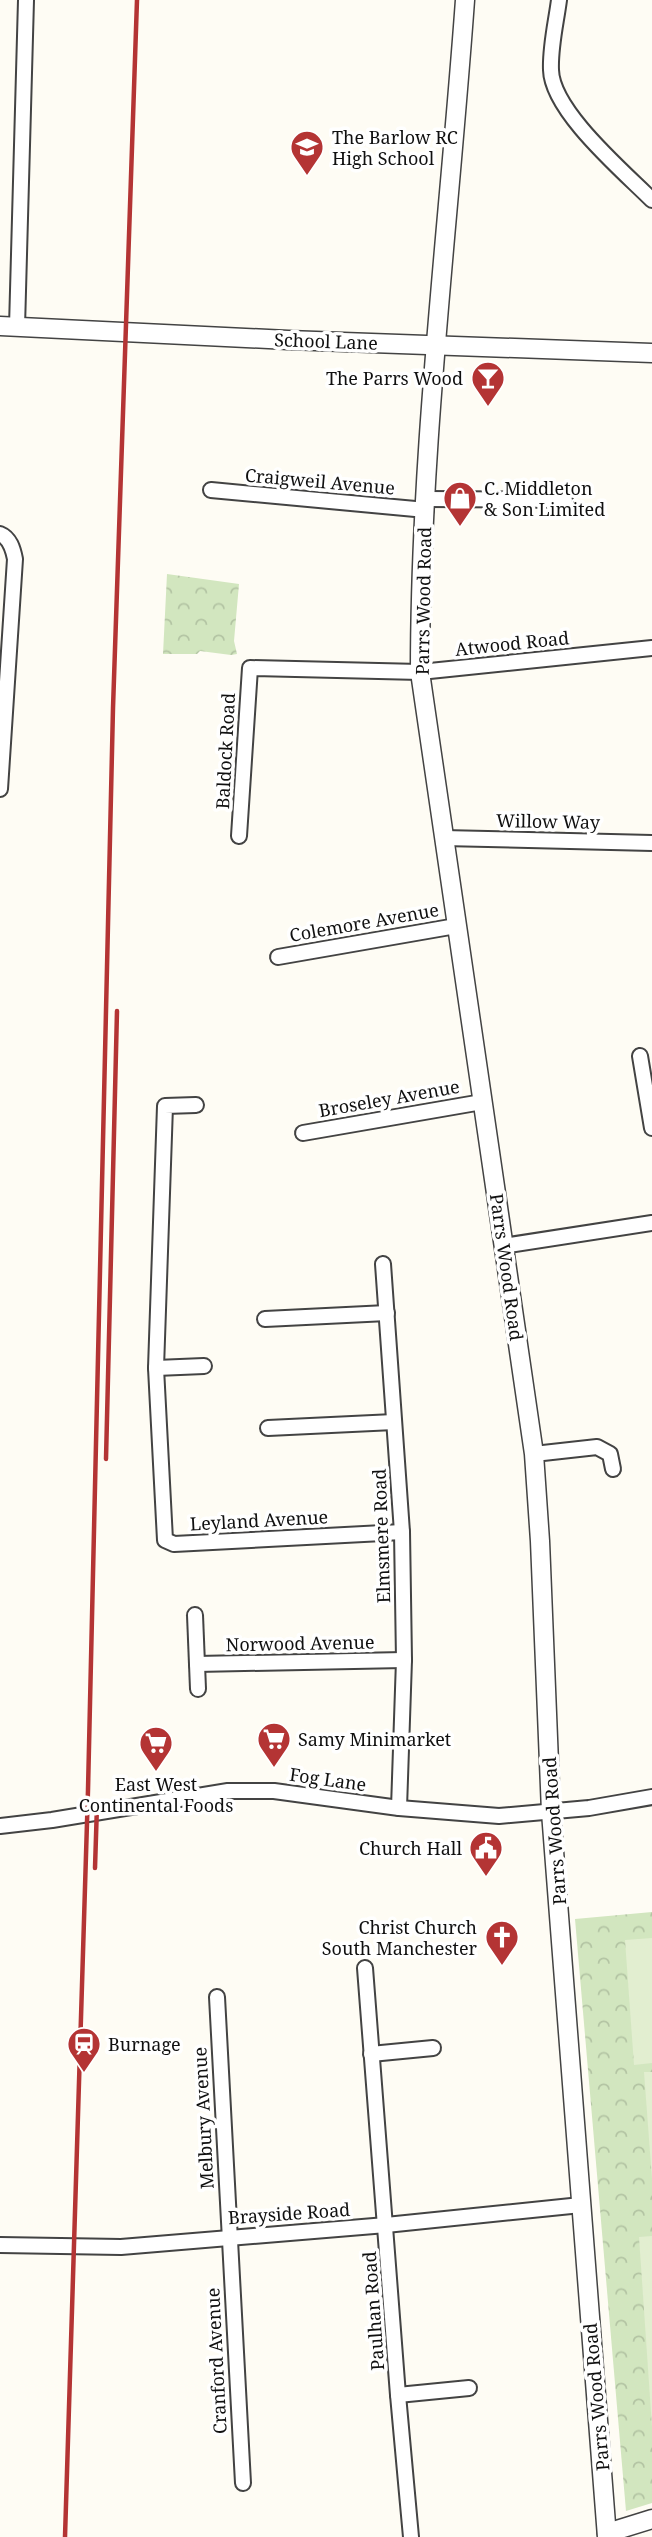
<svg xmlns="http://www.w3.org/2000/svg" width="652" height="2537" font-family="'Noto Serif',serif">
	<style>
		.park { fill: url(#park-crowns) }
		.pitch { fill: #e2eed0 }
		.lines { fill: none; stroke-linecap: round; stroke-linejoin: round }
		.minor-casing { stroke: #434343; stroke-width: 18 }
		.tertiary-casing { stroke: #434343; stroke-width: 21 }
		.minor { stroke: #fff; stroke-width: 14 }
		.tertiary { stroke: #fff; stroke-width: 18 }
		.rail { stroke: #b43434; stroke-width: 4.5 }
		.labels { text-anchor: middle; dominant-baseline: central; stroke-width: 7; stroke-linejoin: round; paint-order: stroke }
		.poi-label { font-size: 18px; fill: #101010; stroke: #fff; text-anchor: start }
		.street-label { font-size: 18px; fill: #101010; stroke: #fff }
	</style>
	<defs>
		<pattern id="park-crowns" width="20" height="18" patternUnits="userSpaceOnUse" patternTransform="scale(1.75)"><rect width="20" height="18" fill="#d2e6bf"/><path d="M2 6a3 3 0 1 1 6 0M12 15a3 3 0 1 1 6 0" fill="none" stroke="#b3c4a3"/></pattern>
	</defs>
	<rect width="100%" height="100%" fill="#fefcf4"/>
	<!-- park -->
	<g class="park">
		<path d="M167,574L239,584L234,641L237,654L231,655L200,651L197,654H163Z"/>
		<path d="M652,1912V2503L626,2511L575,1919Z"/>
	</g>
	<!-- pitch -->
	<g class="pitch">
		<path d="M652,1938V2063L634,2065L625,1940Z"/>
		<path d="M644,2072H652V2179Z"/>
		<path d="M652,2236V2427L639,2237Z"/>
	</g>
	<g class="lines">
		<defs>
			<g id="minor">
				<path d="M559,0C556,23 550,47 551,70C552,111 623,171 652,200"/>
				<path d="M17,327L26,0"/>
				<path d="M211,490L426,510"/>
				<path d="M426,499L565,500"/>
				<path d="M0,534C10,538 13,549 15,559L0,789"/>
				<path d="M239,836L250,668L420,672L652,648"/>
				<path d="M443,838L652,843"/>
				<path d="M278,957L456,926"/>
				<path d="M640,1056L652,1128"/>
				<path d="M196,1105L165,1106L156,1368L165,1540L174,1544L402,1532"/>
				<path d="M303,1133L482,1102"/>
				<path d="M503,1246L652,1223"/>
				<path d="M383,1264L402,1532L404,1660L399,1808"/>
				<path d="M265,1319L387,1313"/>
				<path d="M156,1368L204,1366"/>
				<path d="M268,1428L394,1422"/>
				<path d="M534,1454L597,1447L610,1454L613,1469"/>
				<path d="M195,1615L198,1689"/>
				<path d="M197,1664L404,1660"/>
				<path d="M0,1826L52,1820L228,1791H274L399,1808L499,1816L589,1808L652,1797"/>
				<path d="M365,1968L398,2395L411,2537"/>
				<path d="M217,1997L243,2483"/>
				<path d="M371,2054L433,2048"/>
				<path d="M0,2245L121,2247L386,2225L581,2205"/>
				<path d="M398,2395L469,2388"/>
			</g>
			<g id="tertiary">
				<path d="M465,0C449,224 420,448 420,672L534,1454L540,1541L551,1812L607,2537"/>
				<path d="M0,326L288,340L652,353"/>
				<path d="M607,2533L652,2519"/>
			</g>
		</defs>
		<!-- minor casing -->
		<use href="#minor" class="minor-casing"/>
		<!-- tertiary casing -->
		<use href="#tertiary" class="tertiary-casing"/>
		<!-- minor -->
		<use href="#minor" class="minor"/>
		<!-- tertiary -->
		<use href="#tertiary" class="tertiary"/>
		<!-- rail -->
		<g class="rail">
			<path d="M106,1459L117,1011"/>
			<path d="M95,1868L97,1805"/>
			<path d="M65,2537L88,1790L113,708L137,0"/>
		</g>
	</g>
	<!-- icons -->
	<defs>
		<symbol id="school-pin" viewBox="-11 -11 22 30"><path d="M0 17L-7.5 6A9.5 9.5 0 1 1 7.5 6Z" fill="#b43434" stroke="#fff"/><path d="M0-5L7-2L0 1L-7-2ZM-4 1L0 2.5L4 1V4Q0 6-4 4Z" fill="#fff"/></symbol>
		<symbol id="bar-pin" viewBox="-11 -11 22 30"><path d="M0 17L-7.5 6A9.5 9.5 0 1 1 7.5 6Z" fill="#b43434" stroke="#fff"/><path d="M-6-5H6L.8 .8V4.5H3.5V6h-7V4.5H-.8V.8Z" fill="#fff"/></symbol>
		<symbol id="shop-pin" viewBox="-11 -11 22 30"><path d="M0 17L-7.5 6A9.5 9.5 0 1 1 7.5 6Z" fill="#b43434" stroke="#fff"/><path d="M-5-2.5h2.3a2.7 3.5 0 0 1 5.4 0H5L5.5 6h-11ZM-1.5-2.5h3a1.5 2.3 0 0 0-3 0Z" fill="#fff"/></symbol>
		<symbol id="supermarket-pin" viewBox="-11 -11 22 30"><path d="M0 17L-7.5 6A9.5 9.5 0 1 1 7.5 6Z" fill="#b43434" stroke="#fff"/><path d="M-6-5.5h2.5l.6 2H6L4.5 2H-2.5L-4.4-4H-6ZM-1.5 3.2a1.3 1.3 0 1 0 .1 0ZM3 3.2a1.3 1.3 0 1 0 .1 0Z" fill="#fff"/></symbol>
		<symbol id="civic-pin" viewBox="-11 -11 22 30"><path d="M0 17L-7.5 6A9.5 9.5 0 1 1 7.5 6Z" fill="#b43434" stroke="#fff"/><path d="M-.6-6.5H3V-4.5H.6V-3L4-1V1h2V6H-6V1h2V-1L-.6-3ZM-1.2 2.5V6h2.4V2.5Z" fill="#fff"/></symbol>
		<symbol id="church-pin" viewBox="-11 -11 22 30"><path d="M0 17L-7.5 6A9.5 9.5 0 1 1 7.5 6Z" fill="#b43434" stroke="#fff"/><path d="M-1.2-6h2.4v3.5h3.3v2.4h-3.3V6h-2.4V-.1h-3.3v-2.4h3.3Z" fill="#fff"/></symbol>
		<symbol id="station-pin" viewBox="-11 -11 22 30"><path d="M0 17L-7.5 6A9.5 9.5 0 1 1 7.5 6Z" fill="#b43434" stroke="#fff"/><path d="M-3-6H3Q5-6 5-4V2Q5 4 3 4L4.5 6H3L1.5 4h-3L-3 6H-4.5L-3 4Q-5 4-5 2V-4Q-5-6-3-6ZM-3.5-4v3h7v-3ZM-3.5 1v1.5H-2V1ZM2 1v1.5H3.5V1Z" fill="#fff"/></symbol>
	</defs>
	<g fill-rule="evenodd">
		<use href="#school-pin" x="288" y="128" width="38" height="52"/>
		<use href="#bar-pin" x="469" y="359" width="38" height="52"/>
		<use href="#shop-pin" x="441" y="479" width="38" height="52"/>
		<use href="#supermarket-pin" x="255" y="1720" width="38" height="52"/>
		<use href="#supermarket-pin" x="137" y="1724" width="38" height="52"/>
		<use href="#civic-pin" x="467" y="1829" width="38" height="52"/>
		<use href="#church-pin" x="483" y="1918" width="38" height="52"/>
		<use href="#station-pin" x="65" y="2025" width="38" height="52"/>
	</g>
	<g class="labels">
		<!-- poi labels -->
		<g class="poi-label">
			<text x="332" y="137">The Barlow RC<tspan x="332" dy="21">High School</tspan></text>
			<text x="463" y="378" text-anchor="end">The Parrs Wood</text>
			<text x="484" y="488">C. Middleton<tspan x="484" dy="21">&amp; Son Limited</tspan></text>
			<text x="298" y="1739">Samy Minimarket</text>
			<text x="156" y="1784" text-anchor="middle">East West<tspan x="156" dy="21">Continental Foods</tspan></text>
			<text x="462" y="1848" text-anchor="end">Church Hall</text>
			<text x="477" y="1927" text-anchor="end">Christ Church<tspan x="477" dy="21">South Manchester</tspan></text>
			<text x="108" y="2044">Burnage</text>
		</g>
		<!-- street labels -->
		<g class="street-label">
			<text transform="translate(326 341) rotate(2)">School Lane</text>
			<text transform="translate(320 481) rotate(5)">Craigweil Avenue</text>
			<text transform="translate(423 601) rotate(-89)">Parrs Wood Road</text>
			<text transform="translate(512 643) rotate(-6)">Atwood Road</text>
			<text transform="translate(225 751) rotate(-87)">Baldock Road</text>
			<text transform="translate(548 821) rotate(1)">Willow Way</text>
			<text transform="translate(364 922) rotate(-10)">Colemore Avenue</text>
			<text transform="translate(389 1098) rotate(-10)">Broseley Avenue</text>
			<text transform="translate(507 1267) rotate(82)">Parrs Wood Road</text>
			<text transform="translate(259 1520) rotate(-3)">Leyland Avenue</text>
			<text transform="translate(381 1536) rotate(-92)">Elmsmere Road</text>
			<text transform="translate(300 1643) rotate(-1)">Norwood Avenue</text>
			<text transform="translate(328 1779) rotate(8)">Fog Lane</text>
			<text transform="translate(554 1831) rotate(-94)">Parrs Wood Road</text>
			<text transform="translate(203 2118) rotate(-93)">Melbury Avenue</text>
			<text transform="translate(289 2213) rotate(-4)">Brayside Road</text>
			<text transform="translate(373 2311) rotate(-94)">Paulhan Road</text>
			<text transform="translate(216 2361) rotate(-93)">Cranford Avenue</text>
			<text transform="translate(596 2397) rotate(-95)">Parrs Wood Road</text>
		</g>
	</g>
</svg>
